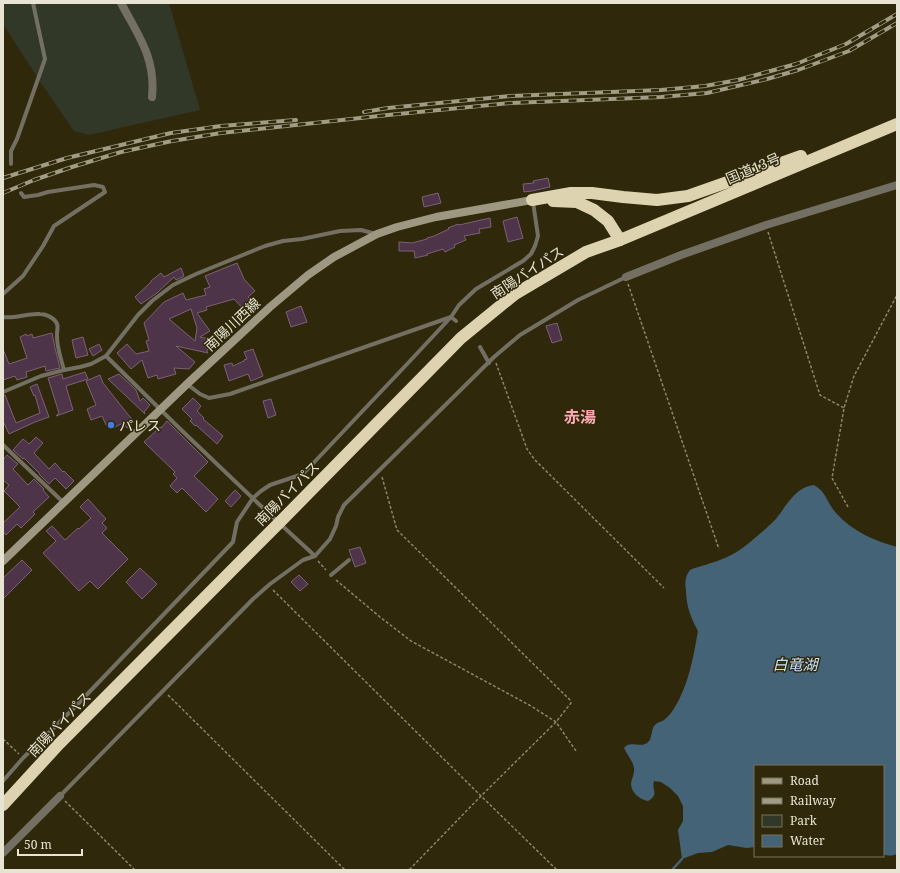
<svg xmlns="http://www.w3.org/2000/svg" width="900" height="873" font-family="'Noto Serif','Noto Sans JP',serif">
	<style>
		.green { fill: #323827 }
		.water { fill: #456377 }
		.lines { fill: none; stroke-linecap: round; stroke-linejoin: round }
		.stream { stroke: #456377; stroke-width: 2.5 }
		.building { fill: #4e3448; stroke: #7c6176; fill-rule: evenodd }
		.path { stroke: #8b856e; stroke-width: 1.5; stroke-dasharray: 3 2; stroke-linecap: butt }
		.lane { stroke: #736f62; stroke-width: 4 }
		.street { stroke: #736f62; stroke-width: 8 }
		.secondary { stroke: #9e9882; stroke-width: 8 }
		.highway { stroke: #ddd3b1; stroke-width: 12 }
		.rail-casing { stroke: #a19c86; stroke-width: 4 }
		.rail { stroke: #2f280a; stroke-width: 2.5; stroke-dasharray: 8; stroke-linecap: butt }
		.shop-dot { fill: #3f7fe0; stroke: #2f280a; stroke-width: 1.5 }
		.labels { text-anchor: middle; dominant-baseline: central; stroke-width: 3; stroke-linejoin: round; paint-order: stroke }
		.street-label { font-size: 14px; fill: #e8e4d3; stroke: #2f280a }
		.poi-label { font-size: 14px; fill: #e8e4d3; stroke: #2f280a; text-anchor: start }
		.water-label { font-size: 15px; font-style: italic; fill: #c3e4fb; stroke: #2f280a }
		.quarter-label { font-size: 16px; font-weight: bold; fill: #fda9b4; stroke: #2f280a }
	</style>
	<rect width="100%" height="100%" fill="#2f280a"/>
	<!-- green -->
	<path class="green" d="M3,3H169L200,110L89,135L74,131L39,80L3,24Z"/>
	<!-- water -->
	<path class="water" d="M814,485C827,492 827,504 837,514C852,531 875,541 897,547V854C892,856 888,856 883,854V766H755V847L747,848L728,845L712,852L698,853L682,859L678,830L683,821V806L678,796L670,788L661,782L654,781C651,790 660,794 648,801C640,800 631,792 631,784C631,779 635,774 634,768C633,761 627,755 624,748C630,739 642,750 649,741C652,737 651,731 654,726C657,722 661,722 664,720C667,718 669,715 671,713C688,689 693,659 698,631C691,618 686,606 686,590C685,586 685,580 687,575C688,573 689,571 690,570C693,568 706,565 711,563C725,559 737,553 749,543C757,536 766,529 774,521C786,508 794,487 814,485Z"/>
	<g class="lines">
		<!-- stream -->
		<path class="stream" d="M672,870L682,859"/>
	</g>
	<!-- building -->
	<g class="building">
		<path d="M548,178L550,187L532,191L524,192L523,184L534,183L533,181Z"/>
		<path d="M438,193L441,203L424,207L422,197Z"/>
		<path d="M517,217L523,238L508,242L503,221Z"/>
		<path d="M490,218L491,227L479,229L480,233L464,236L466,240L454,245L455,247L445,252L443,249L427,254L428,255L415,258L414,251H399V242L412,243L427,239V238L434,236L449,229L448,228L458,224L459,225Z"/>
		<path d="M237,263L244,279L255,291L248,297L254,303L245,311L234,299L206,307L207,310L197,313L210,331L200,337L210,339L207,351L208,353L176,346L195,362L189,369L174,368L176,374L158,379L157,375L148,378L142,360L131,369L117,353L127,344L136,354L149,351L146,341L149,340L144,323L164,302L183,293L186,300L206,295L204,289L210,287L205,276ZM191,309L196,325L197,328L195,341L169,319Z"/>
		<path d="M181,268L184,276L176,280L174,277L157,293L141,304L135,297L151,282V281L161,273L164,277Z"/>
		<path d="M301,306L307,322L291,327L286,312Z"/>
		<path d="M557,323L562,340L552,343L546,326Z"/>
		<path d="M52,333L55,348L60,368L46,371L45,366L26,372L27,377L17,380L15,376L3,380V349L9,364L27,358L20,337L26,334L27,336L32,334L33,338Z"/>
		<path d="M83,337L88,355L76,358L72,340Z"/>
		<path d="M99,344L102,350L93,356L89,349Z"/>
		<path d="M253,349L263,376L251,381L248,374L229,381L224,365L232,363L233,366L244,361V360L247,359L244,352Z"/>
		<path d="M85,372L88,379L66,386L73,410L56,416L59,413L48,378L62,374L63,379Z"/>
		<path d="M119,374L136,390L140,401L143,398L150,405L144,412L145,414L108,379Z"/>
		<path d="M100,375L103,383L134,422L127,428L123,423L111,429L109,424L106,425L102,416L91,420L87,409L96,405L86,381Z"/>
		<path d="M37,384L49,417L35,422L9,434L3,421V395H5L16,423L40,413L35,395L34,396L30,387Z"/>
		<path d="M193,398L201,406L197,411L204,418L203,419L223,436L217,444L196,425L195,426L190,421L192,419L182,409Z"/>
		<path d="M271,399L276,415L268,418L263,401Z"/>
		<path d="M167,421L208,462L194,476L218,499L206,512L182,488L177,493L170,486L177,478L173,474L175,472L144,442L160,427L161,428Z"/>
		<path d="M36,437L43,443L34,453L49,469L55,463L63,472L64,471L74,481L66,489L55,478L49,484L39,474H40L24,458L23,459L13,450L23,439L29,444Z"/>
		<path d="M7,455L18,464L13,469L28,485L34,479L44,489L43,490L49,497L33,512L35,514L21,528L17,524L6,535L3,531V523L20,507L4,491L9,485L3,480V460Z"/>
		<path d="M235,490L241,496L231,507L225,501Z"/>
		<path d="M88,499L106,519L102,523L107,528L102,533L128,559L98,589L90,581L79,591L43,553L56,541L46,531L52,526L65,540L78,528L79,529L91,518L80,507Z"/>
		<path d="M360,547L366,563L355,567L349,550Z"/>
		<path d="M22,560L32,570L3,599V578Z"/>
		<path d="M140,568L157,584L142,599L126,582Z"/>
		<path d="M299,575L308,584L300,591L291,582Z"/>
	</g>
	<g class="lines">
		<!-- path -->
		<g class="path">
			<path d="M768,232L820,395L844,408"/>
			<path d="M628,284L719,549"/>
			<path d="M496,363L527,449L535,460L664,588"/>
			<path d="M382,477L397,530L570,700L571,703L556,722L481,796L409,870"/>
			<path d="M848,507L832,478L844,408L854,376L897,295"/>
			<path d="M318,561L326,570"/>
			<path d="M336,580L380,617L411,641L531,706L556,722L576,751"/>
			<path d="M273,590L481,796L557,870"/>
			<path d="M168,695L345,870"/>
			<path d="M3,739L19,754"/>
			<path d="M65,801L135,870"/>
		</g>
		<!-- lane -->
		<g class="lane">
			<path d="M11,164V151L17,139L45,59L33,3"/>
			<path d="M3,294L23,276L43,246L54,226L105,192L103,187L94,185L48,192L38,195L24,197L21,193"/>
			<path d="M3,317C15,319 27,313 40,314C45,314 53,317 56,322C59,326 57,329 57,334C56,345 61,359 64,370"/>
			<path d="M480,347L489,363"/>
			<path d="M106,356C174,424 244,491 315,556"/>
			<path d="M187,384L200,394L209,398L230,394L451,317L456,321"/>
			<path d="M3,392L41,376L64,370L80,367L91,364L106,356L138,315L152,301L173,285L196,274L265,246L283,241L302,239L340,231L361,230L376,234"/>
			<path d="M3,445L63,502"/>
			<path d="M331,575L349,560"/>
			<path d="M3,781L23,758L73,709L233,542L237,522L253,498L261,491L270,485L303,474L409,362L451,317L459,305L476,289L523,261L531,254L535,246L538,236L533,202"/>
			<path d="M60,796L253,599L270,584L303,560L315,556L330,539L336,526L338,517L344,505L494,357L520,335L540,323L578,300L626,277"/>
		</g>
		<!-- street -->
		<g class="street">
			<path d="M121,3C138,35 156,58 152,97"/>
			<path d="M626,277L681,255L766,225L897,185"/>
			<path d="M3,853L60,796"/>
		</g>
		<!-- secondary -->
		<path class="secondary" d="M3,561L187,384L270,307L308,275L334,257L377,234L397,227L436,217L532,200"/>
		<!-- highway -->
		<g class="highway">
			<path d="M532,200L571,193H592L623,197L657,200L688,196L801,156"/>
			<path d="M553,201L577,202L594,210L608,221L620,240"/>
			<path d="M3,805L59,744L279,523L461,338L515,294L586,252L620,240L897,124"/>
		</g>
		<defs>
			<g id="rail">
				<path d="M364,112L388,108L511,96L661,90L705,86L738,80L796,64L846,44L897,14"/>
				<path d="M3,178L67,158L171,133L221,126L296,120"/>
				<path d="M3,193L34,180L72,167L121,152L172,141L221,133L388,115L511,103L661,97L707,93L767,79L798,70L849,51L897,23"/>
			</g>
		</defs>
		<!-- rail casing -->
		<use href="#rail" class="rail-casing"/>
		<!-- rail -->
		<use href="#rail" class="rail"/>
	</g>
	<!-- markers -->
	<circle class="shop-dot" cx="111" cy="425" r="4"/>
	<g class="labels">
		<!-- street labels -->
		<g class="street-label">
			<text transform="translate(753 168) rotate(-23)">国道13号</text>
			<text transform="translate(527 272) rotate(-33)">南陽バイパス</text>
			<text transform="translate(232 324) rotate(-43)">南陽川西線</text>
			<text transform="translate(287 493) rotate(-45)">南陽バイパス</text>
			<text transform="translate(59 724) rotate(-46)">南陽バイパス</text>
		</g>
		<!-- poi labels -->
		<g class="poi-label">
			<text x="119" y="425">パレス</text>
		</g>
		<!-- water labels -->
		<g class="water-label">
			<text x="795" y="664">白竜湖</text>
		</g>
		<!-- quarter labels -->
		<g class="quarter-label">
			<text x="580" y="417">赤湯</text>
		</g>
	</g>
	<!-- border -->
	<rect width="900" height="873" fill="none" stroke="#e8e4d3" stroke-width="8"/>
	<!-- legend -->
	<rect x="754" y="765" width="130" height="92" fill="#2f280a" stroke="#79735a"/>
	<rect x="762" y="778" width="20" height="6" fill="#9e9882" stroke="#79735a"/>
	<text x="790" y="785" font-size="12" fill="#e8e4d3">Road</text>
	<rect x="762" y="798" width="20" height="6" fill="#a19c86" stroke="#79735a"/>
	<text x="790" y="805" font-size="12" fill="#e8e4d3">Railway</text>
	<rect x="762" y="815" width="20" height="12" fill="#323827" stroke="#79735a"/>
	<text x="790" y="825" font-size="12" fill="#e8e4d3">Park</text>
	<rect x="762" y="835" width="20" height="12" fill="#456377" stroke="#79735a"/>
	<text x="790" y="845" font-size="12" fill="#e8e4d3">Water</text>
	<!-- scale -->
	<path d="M18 849v6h64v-6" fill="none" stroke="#e8e4d3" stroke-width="2"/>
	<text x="24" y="849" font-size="12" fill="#e8e4d3" stroke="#2f280a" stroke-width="3" paint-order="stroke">50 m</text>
</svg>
